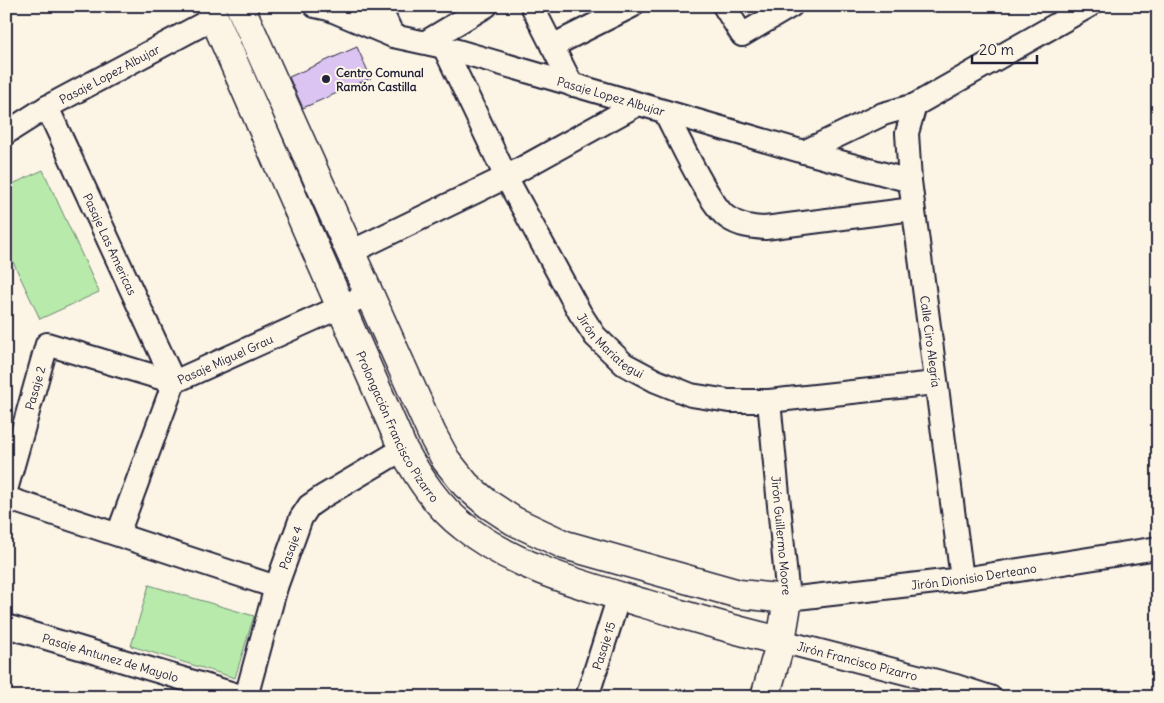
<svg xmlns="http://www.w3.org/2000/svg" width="1164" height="703" font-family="Delius,sans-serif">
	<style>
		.green { fill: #b7eaab; stroke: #6c8673 }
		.building { fill: #dbc3f2; stroke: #22223b }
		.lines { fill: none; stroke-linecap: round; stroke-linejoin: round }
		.minor-casing { stroke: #22223b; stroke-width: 26 }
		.major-casing { stroke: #22223b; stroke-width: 31 }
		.minor { stroke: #fcf5e5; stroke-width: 22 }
		.major { stroke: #fcf5e5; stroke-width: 28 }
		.poi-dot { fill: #22223b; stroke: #fcf5e5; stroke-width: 2 }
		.labels { text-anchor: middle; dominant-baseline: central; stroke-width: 4; stroke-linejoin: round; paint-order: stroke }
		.poi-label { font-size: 12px; font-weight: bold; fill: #22223b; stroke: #fcf5e5; text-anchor: start }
		.street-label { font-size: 12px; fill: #22223b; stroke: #fcf5e5 }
	</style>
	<rect width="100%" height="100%" fill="#fcf5e5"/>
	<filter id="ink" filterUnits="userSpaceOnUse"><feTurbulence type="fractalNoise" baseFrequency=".02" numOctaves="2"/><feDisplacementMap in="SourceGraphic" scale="10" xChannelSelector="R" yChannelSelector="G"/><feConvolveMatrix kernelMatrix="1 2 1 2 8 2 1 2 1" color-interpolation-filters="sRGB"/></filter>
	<g filter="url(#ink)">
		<!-- green -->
		<g class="green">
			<path d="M43,170L99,292L40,319L6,247V187Z"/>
			<path d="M149,585L254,616L235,678L131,646Z"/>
		</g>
		<!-- building -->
		<path class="building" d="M357,47L371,78L303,108L289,77Z"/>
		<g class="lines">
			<defs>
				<g id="minor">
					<path id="s1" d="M315,6L329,9L393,36L444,47L804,152L910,181"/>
					<path d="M379,6L393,36"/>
					<path d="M532,6L572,85"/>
					<path d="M724,6L742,35L791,6"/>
					<path d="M426,42L486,6"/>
					<path d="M552,46L632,6"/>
					<path id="s2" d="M444,47L506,177L580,313L595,336L624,364L656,381L691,395L729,401H769L935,383"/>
					<path id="s3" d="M915,105L907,133L910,181L962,579"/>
					<path id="s4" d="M47,107L174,382"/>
					<path d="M665,112C677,135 710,207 728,218C740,226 751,227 765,228L913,209"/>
					<path id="s5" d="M6,133L47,107L214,18"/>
					<path d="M804,152L883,114L915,105L1089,6"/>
					<path d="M351,252L506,177L638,104"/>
					<path id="s6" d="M769,401L788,599L962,579L1158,548"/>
					<path id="s7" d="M6,490L47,344L174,382"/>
					<path d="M6,498L276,587"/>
					<path id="s8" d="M118,534L174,382L369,294"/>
					<path id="s9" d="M6,626L244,697"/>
					<path id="s10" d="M781,641L956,686L990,697"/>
					<path id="s11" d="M246,697L276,587L301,518L309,506L322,497L403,449"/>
					<path id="s12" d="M587,697L619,596"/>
				</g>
				<g id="major">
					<path id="s13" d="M209,6L403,449C419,478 437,506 463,526C515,568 583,585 646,604C691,617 736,631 781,641"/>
					<path d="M240,6L432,434L446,460L466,485L488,504L514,521L565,545L739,594L788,599L781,641L765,697"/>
				</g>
			</defs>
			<!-- minor casing -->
			<use href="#minor" class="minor-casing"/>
			<!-- major casing -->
			<use href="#major" class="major-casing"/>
			<!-- minor -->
			<use href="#minor" class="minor"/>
			<!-- major -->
			<use href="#major" class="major"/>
		</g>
	</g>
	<!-- markers -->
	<circle class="poi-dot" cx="326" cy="79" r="5"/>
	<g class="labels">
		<!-- poi labels -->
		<g class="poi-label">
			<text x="336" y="72">Centro Comunal<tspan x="336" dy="14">Ramón Castilla</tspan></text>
		</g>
		<!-- street labels -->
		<g class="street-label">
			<text stroke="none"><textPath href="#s5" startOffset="119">Pasaje Lopez Albujar</textPath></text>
			<text stroke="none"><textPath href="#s1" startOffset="310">Pasaje Lopez Albujar</textPath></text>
			<text stroke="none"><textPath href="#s4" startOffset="151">Pasaje Las Americas</textPath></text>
			<text stroke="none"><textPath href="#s2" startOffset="344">Jirón Mariategui</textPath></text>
			<text stroke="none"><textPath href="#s3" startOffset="239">Calle Ciro Alegría</textPath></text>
			<text stroke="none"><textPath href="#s8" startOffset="218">Pasaje Miguel Grau</textPath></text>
			<text stroke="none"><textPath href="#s7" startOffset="106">Pasaje 2</textPath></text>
			<text stroke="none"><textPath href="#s13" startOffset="461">Prolongación Francisco Pizarro</textPath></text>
			<text stroke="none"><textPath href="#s6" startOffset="135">Jirón Guillermo Moore</textPath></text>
			<text stroke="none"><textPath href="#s11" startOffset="156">Pasaje 4</textPath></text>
			<text stroke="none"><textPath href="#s6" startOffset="386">Jirón Dionisio Derteano</textPath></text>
			<text stroke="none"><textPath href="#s12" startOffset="54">Pasaje 15</textPath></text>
			<text stroke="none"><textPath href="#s9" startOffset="109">Pasaje Antunez de Mayolo</textPath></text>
			<text stroke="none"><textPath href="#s10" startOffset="79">Jirón Francisco Pizarro</textPath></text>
		</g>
	</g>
	<!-- margin -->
	<rect width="1164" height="703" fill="none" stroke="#fcf5e5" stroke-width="25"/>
	<rect x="12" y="12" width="1139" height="678" fill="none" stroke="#22223b" stroke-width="2" filter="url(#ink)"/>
	<!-- scale -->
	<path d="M972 55v8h65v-8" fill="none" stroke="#22223b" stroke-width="2.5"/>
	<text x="979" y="55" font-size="15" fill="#22223b" stroke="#fcf5e5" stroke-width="4" paint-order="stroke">20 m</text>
</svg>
